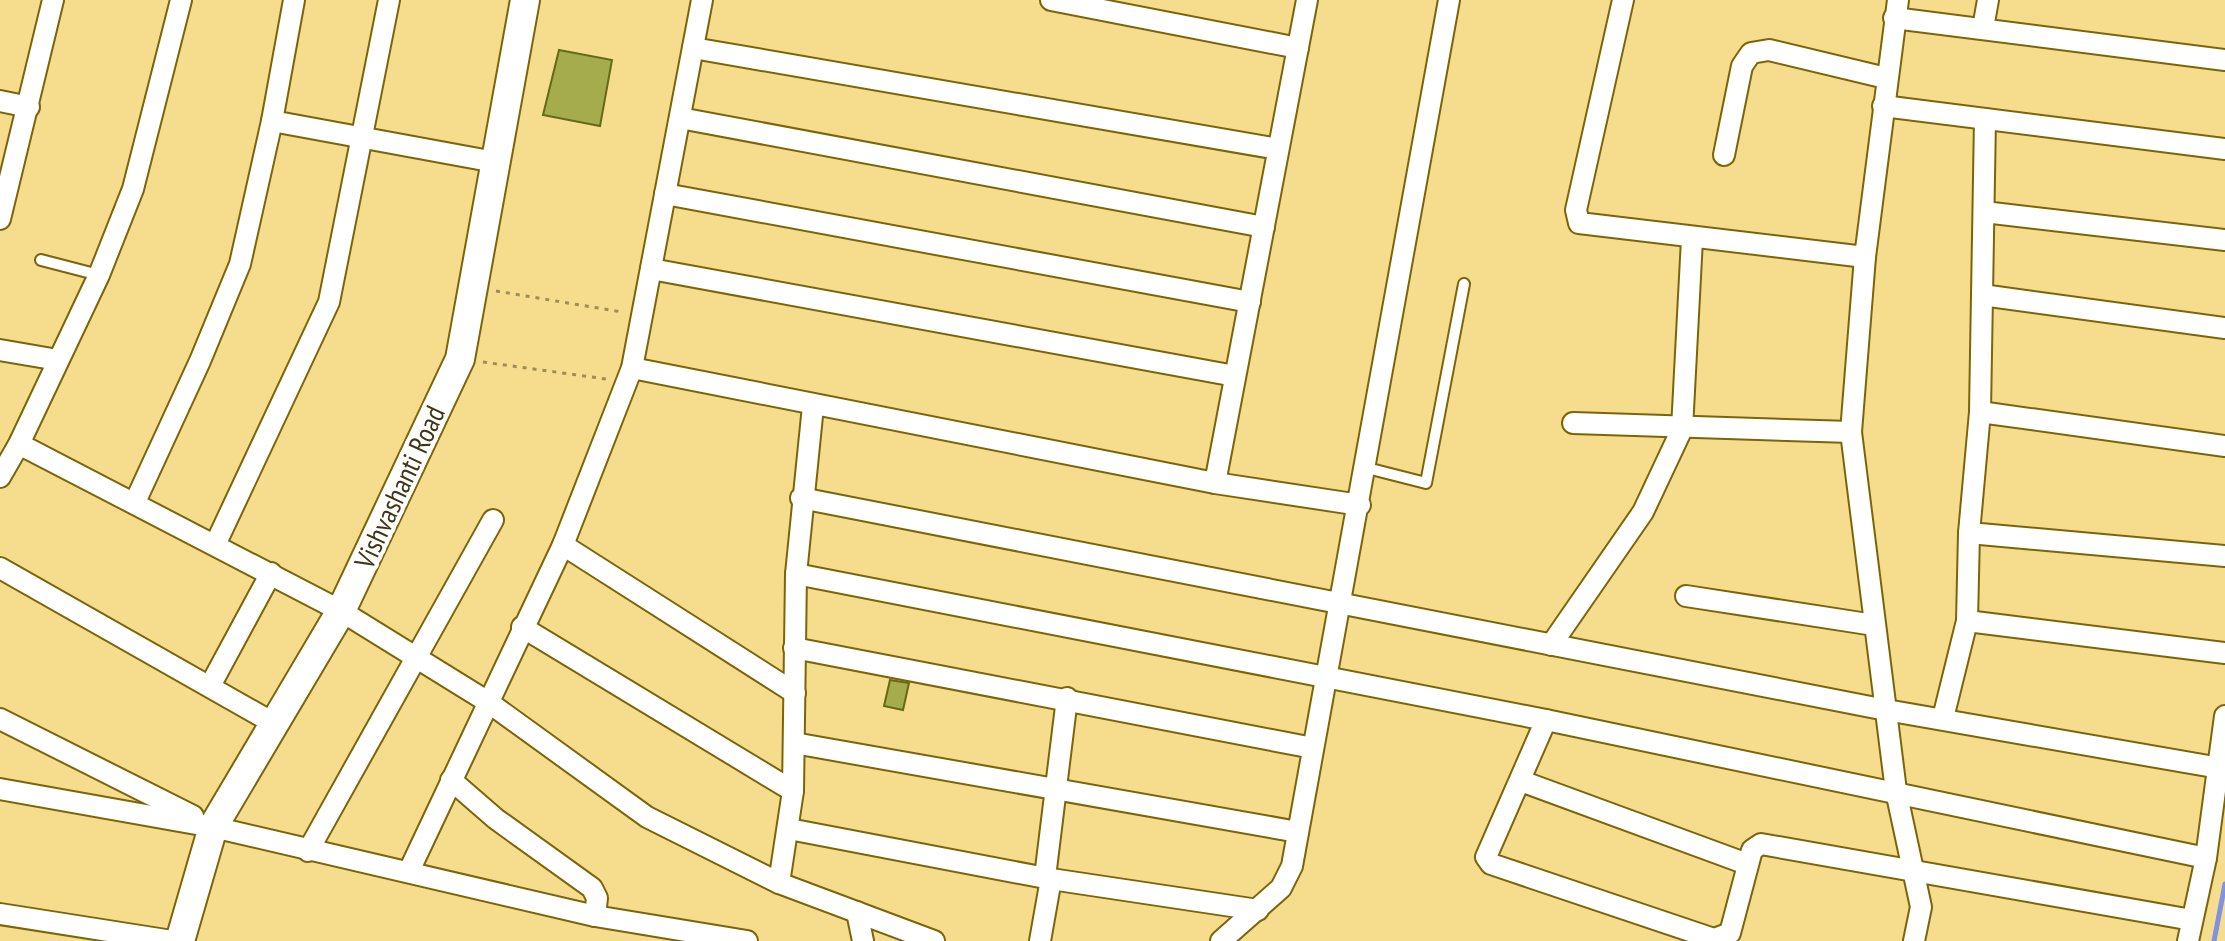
<svg xmlns="http://www.w3.org/2000/svg" width="2225" height="941" font-family="'PT Sans Narrow',sans-serif">
	<style>
		.lines { fill: none; stroke-linecap: round; stroke-linejoin: round }
		.stream { stroke: #8092e1; stroke-width: 5 }
		.building { fill: #a5ac4e; stroke: #646a16; stroke-width: 2 }
		.lane-casing { stroke: #7b6508; stroke-width: 14 }
		.street-casing { stroke: #7b6508; stroke-width: 24 }
		.secondary-casing { stroke: #7b6508; stroke-width: 32 }
		.path { stroke: #9f8d54; stroke-width: 3; stroke-dasharray: 4 6; stroke-linecap: butt }
		.lane { stroke: #fff; stroke-width: 10 }
		.street { stroke: #fff; stroke-width: 20 }
		.secondary { stroke: #fff; stroke-width: 28 }
		.labels { text-anchor: middle; dominant-baseline: central; stroke-width: 8; stroke-linejoin: round; paint-order: stroke }
		.street-label { font-size: 28px; fill: #403615; stroke: #fff }
	</style>
	<rect width="100%" height="100%" fill="#f6dd8e"/>
	<g class="lines">
		<!-- stream -->
		<path class="stream" d="M2214,941L2225,884"/>
	</g>
	<!-- building -->
	<g class="building">
		<path d="M559,50L612,60L600,126L543,115Z"/>
		<path d="M890,680L909,683L903,710L884,706Z"/>
	</g>
	<g class="lines">
		<defs>
			<g id="lane">
				<path d="M41,260L99,275"/>
				<path d="M1367,468L1426,483L1464,284"/>
			</g>
			<g id="street">
				<path d="M294,0L272,121L495,162"/>
				<path d="M1051,0L1298,48"/>
				<path d="M1623,0L1576,210L1579,223L1865,257"/>
				<path d="M1898,0L1865,257L1851,432L1896,791L1921,907L1914,941"/>
				<path d="M1894,18L2225,60"/>
				<path d="M1983,28L1988,0"/>
				<path d="M693,48L1278,149"/>
				<path d="M0,101L29,107"/>
				<path d="M1883,106L2225,149"/>
				<path d="M680,118L1264,227"/>
				<path d="M1724,155L1742,66L1751,53L1769,50L1886,78"/>
				<path d="M665,194L1250,302"/>
				<path d="M1984,212L2225,240"/>
				<path d="M0,219L53,0"/>
				<path d="M651,269L1235,376"/>
				<path d="M1982,295L2225,328"/>
				<path d="M0,350L58,360"/>
				<path d="M632,368L1215,483L1360,505"/>
				<path d="M1980,412L2225,446"/>
				<path d="M1573,423L1851,432"/>
				<path d="M19,444L341,611L488,702L647,817L779,883L934,941"/>
				<path d="M0,477L19,444L99,275L133,189L181,0"/>
				<path d="M1215,483L1307,0"/>
				<path d="M801,498L1886,710L2225,769"/>
				<path d="M135,502L200,361L240,264L272,121"/>
				<path d="M1969,533L2225,556"/>
				<path d="M215,545L329,302L389,0"/>
				<path d="M563,545L795,693"/>
				<path d="M0,568L275,724"/>
				<path d="M796,574L1546,720L2206,858"/>
				<path d="M1686,596L1874,625"/>
				<path d="M1967,621L2225,653"/>
				<path d="M522,627L793,791"/>
				<path d="M1551,645L1643,512L1682,429L1692,239"/>
				<path d="M794,648L1313,748"/>
				<path d="M210,686L271,573"/>
				<path d="M1943,718L1967,621L1969,533L1980,412L1985,119"/>
				<path d="M0,719L193,816"/>
				<path d="M1546,720L1486,857L1491,864L1714,939L1730,933L1752,850L1761,844L2192,920"/>
				<path d="M794,743L1298,832"/>
				<path d="M451,780L496,819L592,888L597,898L595,916"/>
				<path d="M1521,781L1747,864"/>
				<path d="M0,789L213,827L595,916L747,941"/>
				<path d="M789,829L1051,879L1258,910"/>
				<path d="M308,851L493,520"/>
				<path d="M409,871L563,545L632,368L702,0"/>
				<path d="M1045,877L1067,698"/>
				<path d="M779,883L793,791L796,574L813,406"/>
				<path d="M857,912L863,941"/>
				<path d="M0,914L172,941"/>
				<path d="M1040,941L1051,879"/>
				<path d="M1221,941L1281,888L1292,866L1449,0"/>
				<path d="M2188,941L2206,858L2225,716"/>
			</g>
			<path id="secondary" d="M180,941L213,827L341,611L460,359L525,0"/>
		</defs>
		<!-- lane casing -->
		<use href="#lane" class="lane-casing"/>
		<!-- street casing -->
		<use href="#street" class="street-casing"/>
		<!-- secondary casing -->
		<use href="#secondary" class="secondary-casing"/>
		<!-- path -->
		<g class="path">
			<path d="M496,291L622,312"/>
			<path d="M483,362L606,379"/>
		</g>
		<!-- lane -->
		<use href="#lane" class="lane"/>
		<!-- street -->
		<use href="#street" class="street"/>
		<!-- secondary -->
		<use href="#secondary" class="secondary"/>
	</g>
	<g class="labels">
		<!-- street labels -->
		<g class="street-label">
			<text transform="translate(399 487) rotate(-65)">Vishvashanti Road</text>
		</g>
	</g>
</svg>
